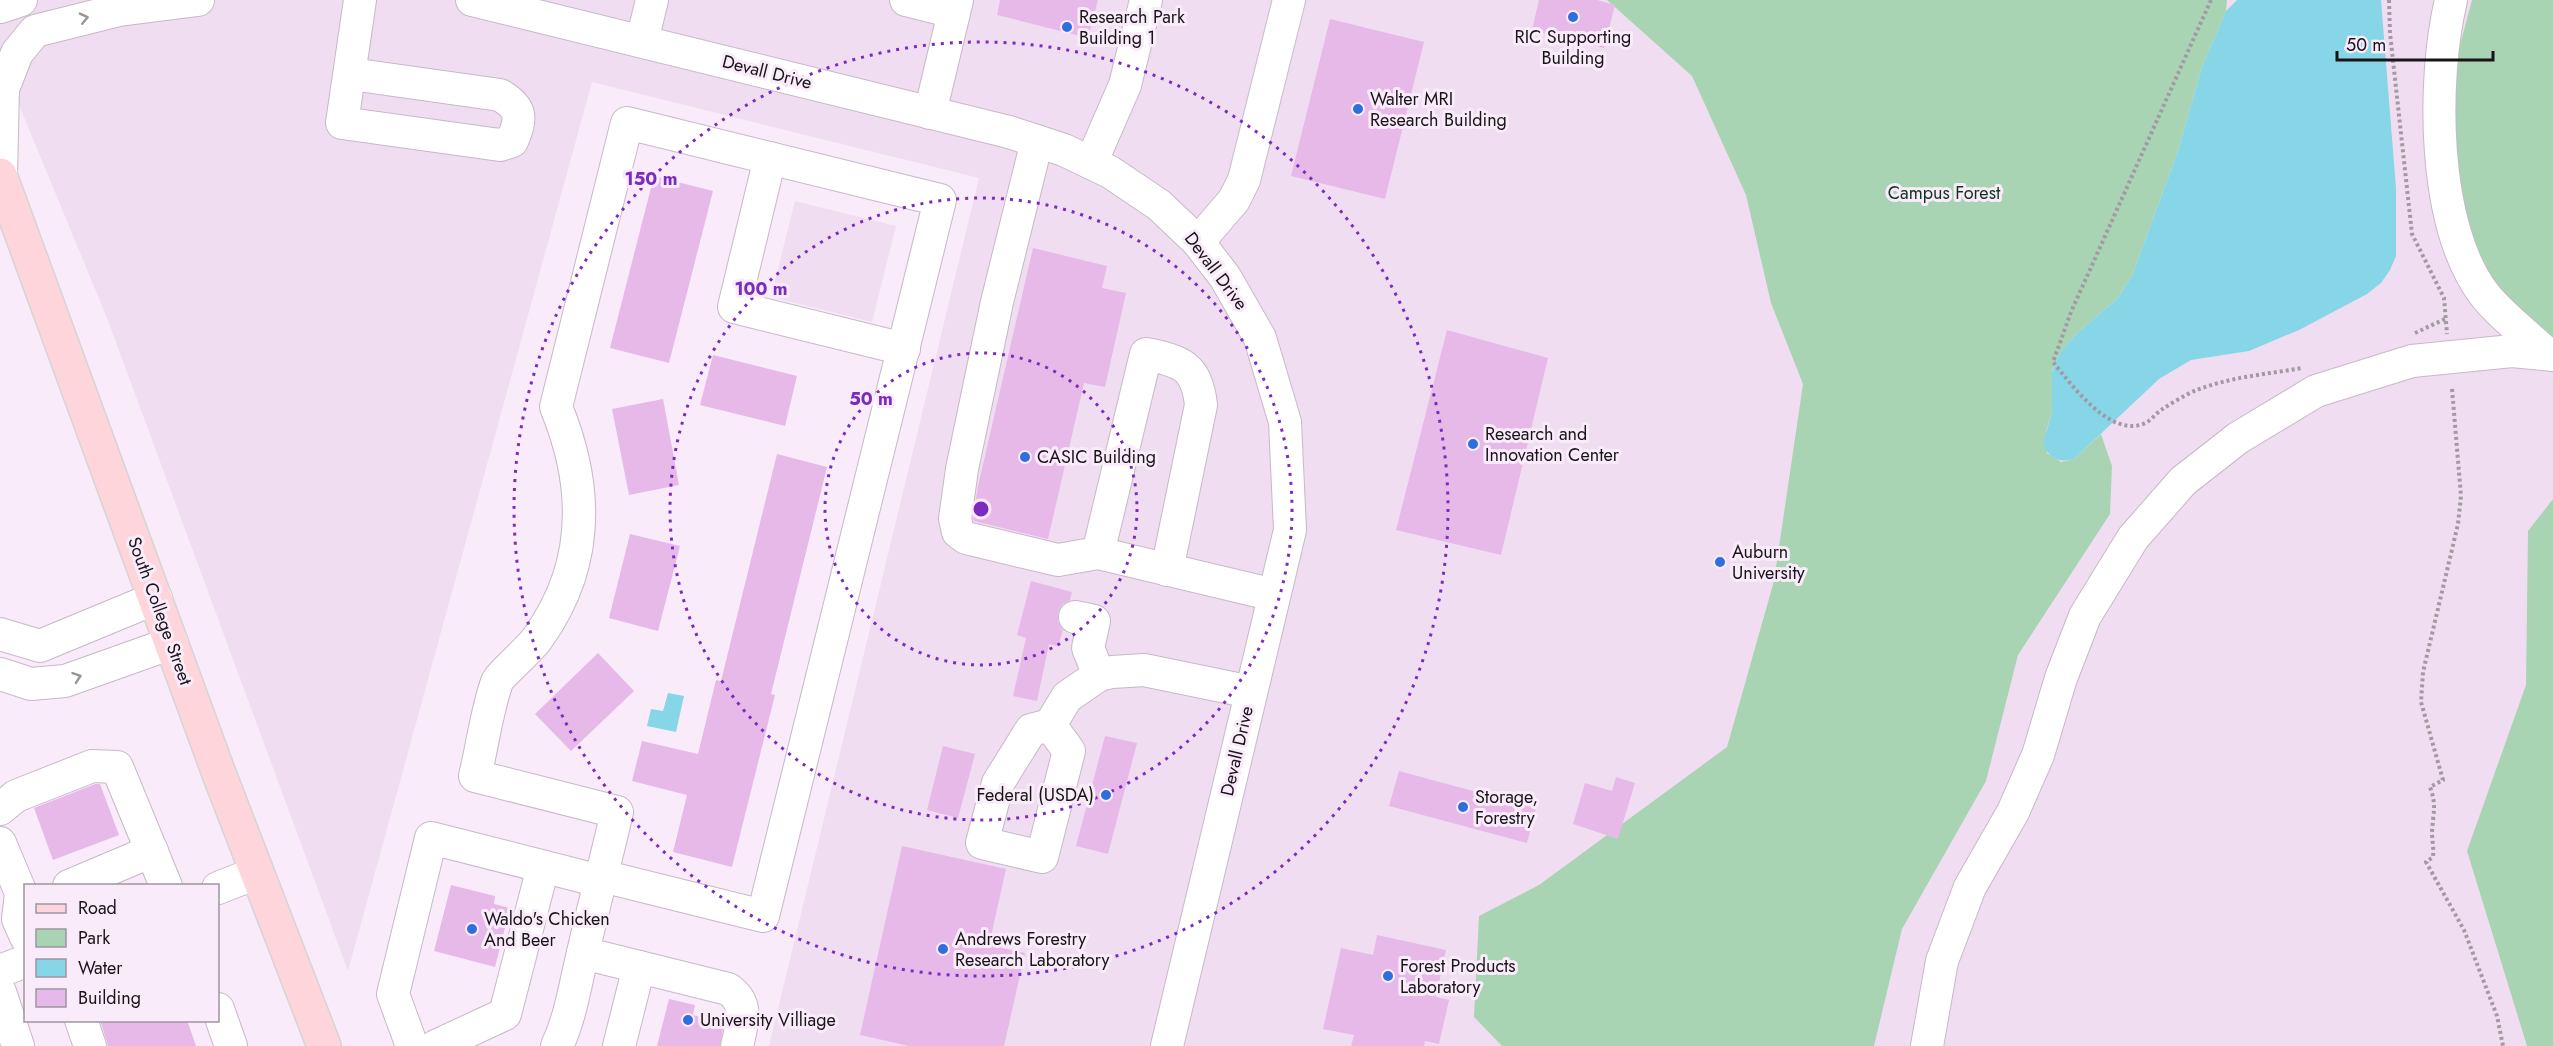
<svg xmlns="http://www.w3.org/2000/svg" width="2553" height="1046" font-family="Jost,sans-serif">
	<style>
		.built { fill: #f1ddf1 }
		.green { fill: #a8d4b4 }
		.water { fill: #86d6e7 }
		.building { fill: #e6b9e9 }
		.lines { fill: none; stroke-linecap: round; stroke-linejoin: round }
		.minor-casing { stroke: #c6b9c6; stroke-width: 34 }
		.major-casing { stroke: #d5d5d5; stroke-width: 36 }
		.path { stroke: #a399a3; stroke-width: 4; stroke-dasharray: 3 3; stroke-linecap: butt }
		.minor { stroke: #fff; stroke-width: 32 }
		.major { stroke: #fed5db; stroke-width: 33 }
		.oneway { stroke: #979597 }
		.ring { fill: none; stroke: #7b2cbf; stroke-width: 3; stroke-dasharray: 3 6 }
		.poi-dot { fill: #2e6fdd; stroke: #f9ebfa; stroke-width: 2 }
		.labels { text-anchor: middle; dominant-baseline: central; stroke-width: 6; stroke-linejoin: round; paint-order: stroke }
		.poi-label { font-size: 18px; fill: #181418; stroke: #f9ebfa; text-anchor: start }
		.street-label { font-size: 18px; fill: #181418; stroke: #f9ebfa }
		.park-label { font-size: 18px; fill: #0a371d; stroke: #f9ebfa }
		.centre { fill: #7b2cbf; stroke: #f9ebfa; stroke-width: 3 }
		.ring-label { font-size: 18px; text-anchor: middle; font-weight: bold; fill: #7b2cbf; stroke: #f9ebfa; stroke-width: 6; stroke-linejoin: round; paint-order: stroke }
	</style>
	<rect width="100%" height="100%" fill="#f9ebfa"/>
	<!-- built -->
	<g class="built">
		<path d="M0,0H2553V1046H769L979,178L592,82L348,971L107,318L0,59Z"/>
		<path d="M795,201L896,226L872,322L771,297Z"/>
	</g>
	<!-- green -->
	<g class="green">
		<path d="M1607,0H2227L2226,11L2202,67L2178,151L2132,276L2117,299L2076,334L2059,354L2052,371V412L2046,432L2047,453L2061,462L2074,459L2101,434L2112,466L2110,514L2018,655L1986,781L1902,929L1874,1046H1502L1474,1017L1479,916L1539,885L1727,747L1774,581L1803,384L1771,303L1746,195L1692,76Z"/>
		<path d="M2472,0H2553V336L2531,335L2503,302L2467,233L2449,115L2459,49Z"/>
		<path d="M2553,499V1046H2527L2467,851L2526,685L2528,531Z"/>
	</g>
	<!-- water -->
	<g class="water">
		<path d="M2237,0H2381L2396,188V256L2390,270L2381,283L2367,294L2299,330L2249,351L2191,360L2159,379L2074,459C2058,463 2050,459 2043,444L2052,412V372L2059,354L2076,334L2117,299L2132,276L2178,151L2202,67L2226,11Z"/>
		<path d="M668,693L684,696L676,732L647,726L651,709L663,711Z"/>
	</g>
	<!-- building -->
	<g class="building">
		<path d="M1000,0H1098L1088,38L997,15Z"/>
		<path d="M1539,0H1597L1615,5L1604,48L1532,30Z"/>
		<path d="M1330,19L1424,42L1385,199L1291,176Z"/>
		<path d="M654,176L713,191L669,363L610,348Z"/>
		<path d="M1033,248L1107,266L1102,288L1126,293L1105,387L1084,383L1048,539L974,521L973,518L978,486Z"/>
		<path d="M1447,330L1548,358L1501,555L1396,530Z"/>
		<path d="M713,355L797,376L785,426L700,405Z"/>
		<path d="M663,399L679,485L629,495L612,409Z"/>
		<path d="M777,454L827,467L771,694L775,695L732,867L673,852L687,795L632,781L642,741L698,754L716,680L721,681Z"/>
		<path d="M630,534L680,546L658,631L609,618Z"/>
		<path d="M1031,581L1072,592L1070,600L1062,605L1058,613V622L1063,630L1058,646L1049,644L1037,701L1013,696L1026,638L1017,635Z"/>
		<path d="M598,653L634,691L571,751L535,714Z"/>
		<path d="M1105,736L1137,743L1108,854L1076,846Z"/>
		<path d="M943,746L975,754L958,818L927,810Z"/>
		<path d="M1399,771L1536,808L1527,843L1389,806Z"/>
		<path d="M1616,777L1635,783L1618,839L1573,824L1585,783L1612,791Z"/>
		<path d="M95,784H100L119,835L53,860L34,808Z"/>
		<path d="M902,846L1006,869L989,945L1025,953L1004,1046H909L860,1035Z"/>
		<path d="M451,885L495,896L494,904L510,908L495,967L434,951Z"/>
		<path d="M1377,935L1446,950L1436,997L1449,1000L1439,1044L1425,1041L1424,1046H1351L1354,1035L1323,1029L1341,948L1373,955Z"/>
		<path d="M669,999L695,1005L693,1015L724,1023L720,1046H657Z"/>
		<path d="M100,1020H187L196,1046H108Z"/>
	</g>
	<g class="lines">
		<defs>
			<g id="minor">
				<path d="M472,0L1009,132L1064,150L1110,172L1159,205L1198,242L1225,277L1260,338L1285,422L1290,530L1167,1046"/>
				<path d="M906,0L954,12"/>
				<path d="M2451,0C2432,81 2432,225 2484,294C2499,314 2528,336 2547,354"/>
				<path d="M0,7L21,0"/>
				<path d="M642,41L652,0"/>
				<path d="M351,74L500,95C522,108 522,118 512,141L500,145L342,123L360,0"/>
				<path d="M930,113L957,0"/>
				<path d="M1037,141L997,302L962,469L955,519L958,532L966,538L1058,560L1098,553L1274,595"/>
				<path d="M770,158L734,307L904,349"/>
				<path d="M1091,163L1125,85L1146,0"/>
				<path d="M1,176L3,89L17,53L35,31L119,10L198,0"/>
				<path d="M1198,242L1234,200L1244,180L1289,0"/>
				<path d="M1098,553L1146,354C1181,361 1197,366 1201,405L1167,570"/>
				<path d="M1075,617L1094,621L1088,648L1099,675"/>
				<path d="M0,634L40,646L156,598"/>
				<path d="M0,674L31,684L65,681L172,643"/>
				<path d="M1050,725L1069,751L1042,857L982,843L998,783L1031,730L1050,725L1067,697L1099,675L1112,672L1144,670L1251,692"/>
				<path d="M0,809L16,796L92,766L117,767L166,886"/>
				<path d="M0,843L21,893L18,919L26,937"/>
				<path d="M69,886L152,851"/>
				<path d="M218,888L256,873"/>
				<path d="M583,953L728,989C750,1004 742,1024 737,1046"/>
				<path d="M0,971L26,961"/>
				<path d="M0,992L18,1046"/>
				<path d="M218,1009L231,1046"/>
				<path d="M81,1020L90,1046"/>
				<path d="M412,1046L393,994L431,838L600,881"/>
				<path d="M436,1046L505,1014L543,867"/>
				<path d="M557,1046C570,1019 575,986 582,957C593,908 606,860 617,812L475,776C482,748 487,709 497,682C500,675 530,649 537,639C590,566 589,487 556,407L627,123L940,200L763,916L602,876"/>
				<path d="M619,1046L639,967"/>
				<path d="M1927,1046L1942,961L1970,887L2013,812L2038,755L2061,678L2085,616L2133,538L2183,481L2238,438L2316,391L2412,361L2512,351L2553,355"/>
			</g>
			<path id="major" d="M0,175L218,771L324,1046"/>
		</defs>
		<!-- minor casing -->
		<use href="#minor" class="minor-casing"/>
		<!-- major casing -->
		<use href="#major" class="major-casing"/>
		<!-- path -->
		<g class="path">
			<path d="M2211,0L2071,312L2053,362C2071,384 2109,437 2143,424C2150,422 2155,414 2161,410C2172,403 2186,394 2197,390C2230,377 2268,374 2302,368"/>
			<path d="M2389,0L2390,33L2412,234L2444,298L2447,334"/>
			<path d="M2415,333L2445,319"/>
			<path d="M2452,389L2461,496L2458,524L2423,672L2421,702L2443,780L2430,787C2437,806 2433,812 2432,832C2432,840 2434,849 2433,857L2426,862L2464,930L2497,1016L2503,1046"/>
		</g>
		<!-- minor -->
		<use href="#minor" class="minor"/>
		<!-- major -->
		<use href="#major" class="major"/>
	</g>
	<!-- one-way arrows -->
	<defs><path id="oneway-chevron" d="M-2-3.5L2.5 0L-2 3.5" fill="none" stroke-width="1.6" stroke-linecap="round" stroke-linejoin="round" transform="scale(1.5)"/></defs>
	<g class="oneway">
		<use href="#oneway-chevron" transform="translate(84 18) rotate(-13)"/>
		<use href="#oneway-chevron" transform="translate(77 677) rotate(-19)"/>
	</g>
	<!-- distance rings -->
	<g class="ring">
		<circle cx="981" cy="509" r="156"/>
		<circle cx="981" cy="509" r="311"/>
		<circle cx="981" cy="509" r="467"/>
	</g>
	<!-- markers -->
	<g class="poi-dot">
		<circle cx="1573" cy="17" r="6"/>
		<circle cx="1067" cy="27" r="6"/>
		<circle cx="1358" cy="109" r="6"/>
		<circle cx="1473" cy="444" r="6"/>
		<circle cx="1025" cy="457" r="6"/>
		<circle cx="1720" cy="562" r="6"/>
		<circle cx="1106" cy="795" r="6"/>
		<circle cx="1463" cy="807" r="6"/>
		<circle cx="472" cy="929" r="6"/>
		<circle cx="943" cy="949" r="6"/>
		<circle cx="1388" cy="976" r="6"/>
		<circle cx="688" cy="1020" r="6"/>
	</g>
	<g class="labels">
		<!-- poi labels -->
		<g class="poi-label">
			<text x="1079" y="17">Research Park<tspan x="1079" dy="21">Building 1</tspan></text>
			<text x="1573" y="37" text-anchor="middle">RIC Supporting<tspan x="1573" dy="21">Building</tspan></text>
			<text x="1370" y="99">Walter MRI<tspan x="1370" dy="21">Research Building</tspan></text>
			<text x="1485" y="434">Research and<tspan x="1485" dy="21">Innovation Center</tspan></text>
			<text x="1037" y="457">CASIC Building</text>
			<text x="1732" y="552">Auburn<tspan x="1732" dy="21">University</tspan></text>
			<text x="1094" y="795" text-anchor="end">Federal (USDA)</text>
			<text x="1475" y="797">Storage,<tspan x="1475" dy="21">Forestry</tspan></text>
			<text x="484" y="919">Waldo's Chicken<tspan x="484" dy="21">And Beer</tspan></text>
			<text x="955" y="939">Andrews Forestry<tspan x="955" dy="21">Research Laboratory</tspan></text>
			<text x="1400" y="966">Forest Products<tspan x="1400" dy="21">Laboratory</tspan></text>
			<text x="700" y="1020">University Villiage</text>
		</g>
		<!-- street labels -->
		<g class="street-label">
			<text transform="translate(767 72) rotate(14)">Devall Drive</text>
			<text transform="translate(1216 271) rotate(53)">Devall Drive</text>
			<text transform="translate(160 611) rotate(70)">South College Street</text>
			<text transform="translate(1237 751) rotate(-77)">Devall Drive</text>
		</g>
		<!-- park labels -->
		<g class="park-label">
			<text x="1944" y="193">Campus Forest</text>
		</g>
	</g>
	<circle cx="981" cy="509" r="9" class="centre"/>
	<g class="ring-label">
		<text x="651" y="185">150 m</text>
		<text x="761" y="295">100 m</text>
		<text x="871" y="405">50 m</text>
	</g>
	<!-- legend -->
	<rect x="24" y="884" width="195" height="138" fill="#f9ebfa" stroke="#9f95a0" stroke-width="1.5"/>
	<rect x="36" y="904" width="30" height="9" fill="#fed5db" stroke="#9f95a0" stroke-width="1.5"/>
	<text x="78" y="914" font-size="18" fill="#181418">Road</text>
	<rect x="36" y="929" width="30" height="18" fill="#a8d4b4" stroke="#9f95a0" stroke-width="1.5"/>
	<text x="78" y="944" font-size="18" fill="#181418">Park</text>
	<rect x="36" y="959" width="30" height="18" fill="#86d6e7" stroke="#9f95a0" stroke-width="1.5"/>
	<text x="78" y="974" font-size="18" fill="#181418">Water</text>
	<rect x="36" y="989" width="30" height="18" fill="#e6b9e9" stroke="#9f95a0" stroke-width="1.5"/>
	<text x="78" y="1004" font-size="18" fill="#181418">Building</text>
	<!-- scale -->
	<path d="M2337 51v9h156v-9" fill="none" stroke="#181418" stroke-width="3"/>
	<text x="2346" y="51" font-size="18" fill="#181418" stroke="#f9ebfa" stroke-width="4.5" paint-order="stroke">50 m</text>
</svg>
